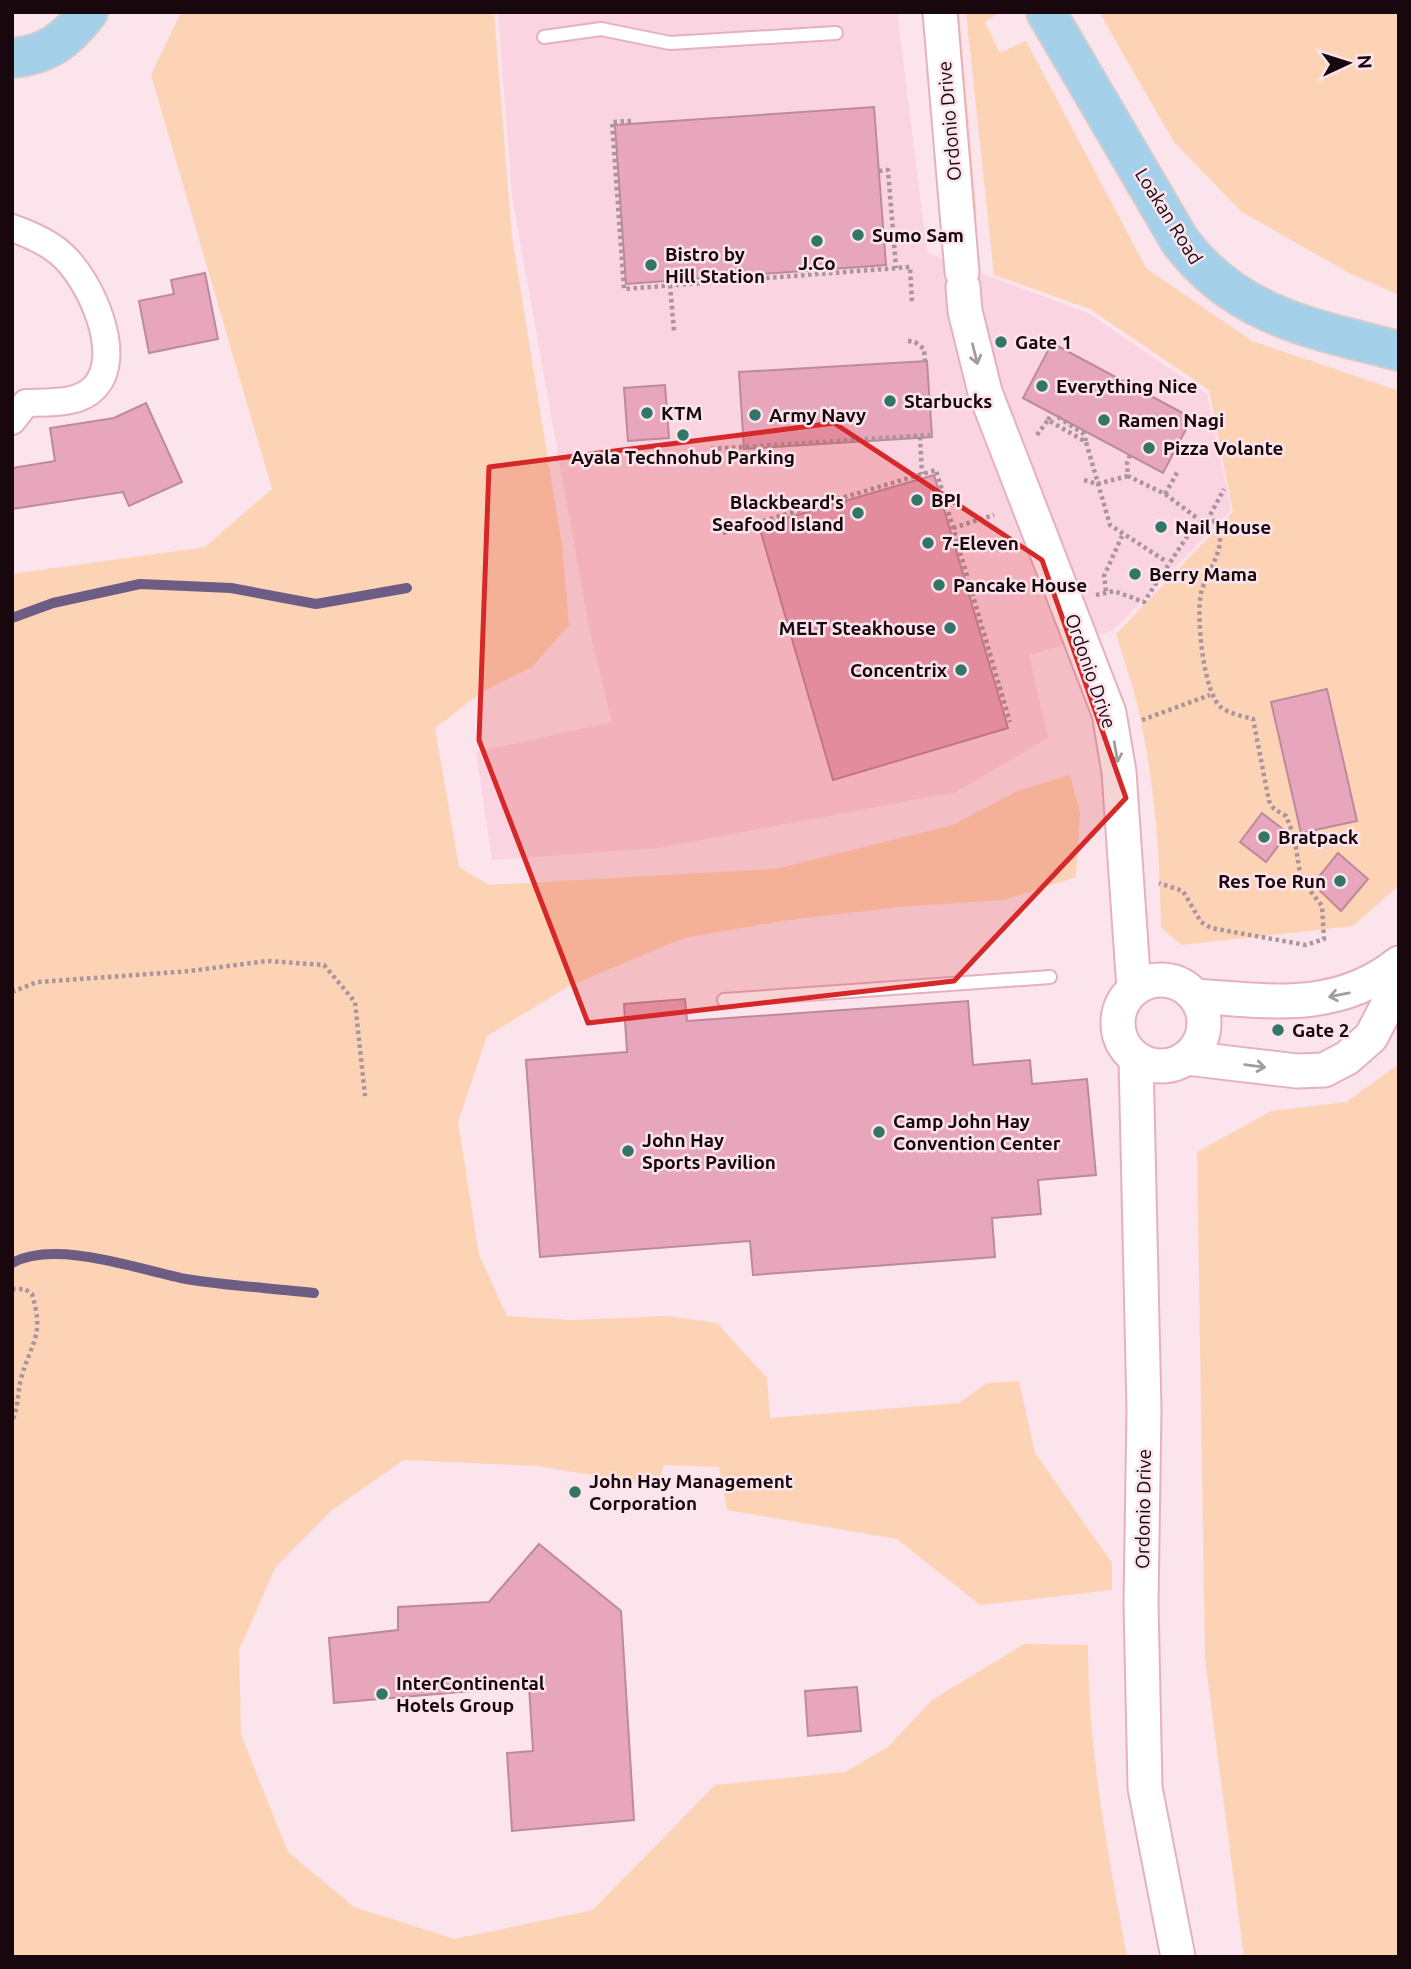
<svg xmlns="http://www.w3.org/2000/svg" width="1411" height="1969" font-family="Ubuntu,sans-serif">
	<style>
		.built { fill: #fad4e0 }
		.green { fill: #fdd3b5 }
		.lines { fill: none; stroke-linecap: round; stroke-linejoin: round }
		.stream { stroke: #6d5d85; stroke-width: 10 }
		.building { fill: #e7a6bc; stroke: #bd8a9b; stroke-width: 2 }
		.service-casing { stroke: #e5b0c2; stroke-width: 16 }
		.minor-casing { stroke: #e5b0c2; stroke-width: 30 }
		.tertiary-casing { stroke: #e5b0c2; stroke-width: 37 }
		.primary-casing { stroke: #d1cdcf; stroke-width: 42 }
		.path { stroke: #a9959b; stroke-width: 4.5; stroke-dasharray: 3.5 3.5; stroke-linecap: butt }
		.service { stroke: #fff; stroke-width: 12 }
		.minor { stroke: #fff; stroke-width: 26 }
		.tertiary { stroke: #fff; stroke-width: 33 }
		.primary { stroke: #a4d0ea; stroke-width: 38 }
		.oneway { stroke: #a39c9e }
		.marked { fill: #d62828; fill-opacity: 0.2; stroke: #d62828; stroke-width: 5; stroke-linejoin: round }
		.poi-dot { fill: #337668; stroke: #fbe4eb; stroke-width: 2.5 }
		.labels { text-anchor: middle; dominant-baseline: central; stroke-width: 5; stroke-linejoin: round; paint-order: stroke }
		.street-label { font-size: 19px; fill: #18070d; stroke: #fbe4eb }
		.poi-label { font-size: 19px; font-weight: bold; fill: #18070d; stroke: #fbe4eb; text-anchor: start }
	</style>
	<rect width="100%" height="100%" fill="#fbe4eb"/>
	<!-- built -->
	<path class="built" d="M498,12H897L927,253L1088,313L1207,394L1231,510L1114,630L1029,655L1048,738L956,792L658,848L492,860L476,752L612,722L590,633L512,196Z"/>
	<!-- green -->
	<g class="green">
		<path d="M181,12H494L512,237L562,546L569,625L532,667L482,692L435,728L459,867L489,885L775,869L953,825L1017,791L1070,775L1080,813L1076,877L1003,900L897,907L782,921L684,938L569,986L487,1036L458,1122L479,1255L507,1316L571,1320L668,1316L717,1323L767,1378L770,1418L959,1403L987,1383L1019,1381L1035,1453L1112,1563V1590L980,1605L897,1539L727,1510L719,1467L664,1465L657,1486L537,1466L404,1460L332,1510L275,1568L239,1650L241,1735L288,1852L354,1907L455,1939L593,1910L715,1785L845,1772L888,1747L932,1700L1024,1644L1088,1645C1088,1751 1108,1853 1127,1957H12V574L205,547L272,489L151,75Z"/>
		<path d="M955,12H959L977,218L975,216Z"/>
		<path d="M966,12H1000L985,22L1000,53L1026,41L1146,268L1252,341L1399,391V885L1353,926L1181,945L1161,927C1160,857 1155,786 1140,717C1135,689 1124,661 1116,634L1233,512L1209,390L1090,309L994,275Z"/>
		<path d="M1099,12H1399V295L1349,273L1242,212L1174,142Z"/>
		<path d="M1399,1064V1957H1244L1205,1659L1197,1152L1271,1111L1346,1102Z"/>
	</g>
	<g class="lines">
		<!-- stream -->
		<g class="stream">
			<path d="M12,618L53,603L140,584L231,588L316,604L407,588"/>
			<path d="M12,1263C56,1239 140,1270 186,1279C228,1286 272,1288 314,1293"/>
		</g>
	</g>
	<!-- building -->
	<g class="building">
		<path d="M874,107L886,265L626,284L615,125Z"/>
		<path d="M205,273L218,339L149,353L139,301L174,294L171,280Z"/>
		<path d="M1052,343L1192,418L1163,473L1023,398Z"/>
		<path d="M927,361L932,437L744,449L739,372Z"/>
		<path d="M665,385L669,438L628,441L624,388Z"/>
		<path d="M146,403L182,482L129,506L123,492L12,509V468L55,461L50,428L114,418Z"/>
		<path d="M934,475L1008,728L833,780L759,526Z"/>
		<path d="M1327,689L1357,821L1301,833L1271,702Z"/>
		<path d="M1262,813L1288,833L1266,862L1240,842Z"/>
		<path d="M1338,853L1368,879L1341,911L1313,884Z"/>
		<path d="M685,999L687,1021L968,1001L973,1065L1030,1060L1032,1084L1087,1079L1096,1175L1038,1180L1041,1214L992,1218L995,1257L753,1275L750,1241L540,1257L526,1060L627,1052L624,1004Z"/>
		<path d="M539,1544L621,1611L634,1820L512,1831L507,1753L533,1751L529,1686L334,1703L329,1638L398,1630V1607L489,1602Z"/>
		<path d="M857,1687L861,1731L808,1736L805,1691Z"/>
	</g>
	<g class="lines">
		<defs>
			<g id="service">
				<path d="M544,37L601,29L670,43L836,33"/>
				<path d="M724,1000L1050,977"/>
			</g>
			<path id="minor" d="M12,228C29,234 46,241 60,253C89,277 126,356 94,388C78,405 47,402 26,403L12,421"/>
			<g id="tertiary">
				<path d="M940,12L962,272"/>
				<path d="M963,287L965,311L985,392L1109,713L1119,772L1134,989"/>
				<circle cx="1161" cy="1023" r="43"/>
				<path d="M1195,996C1268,1001 1337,1013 1399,963"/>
				<path d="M1187,1058L1297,1071L1324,1070L1347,1058L1371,1037L1399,983"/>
				<path d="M1136,1059L1144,1410L1141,1603L1145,1788L1178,1957"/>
			</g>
			<g id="primary">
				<path d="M1046,12L1180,241C1236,316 1313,329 1399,351"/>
				<path d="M12,58C47,55 67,40 88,12"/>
			</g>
		</defs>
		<!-- service casing -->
		<use href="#service" class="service-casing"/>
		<!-- minor casing -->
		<use href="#minor" class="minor-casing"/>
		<!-- tertiary casing -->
		<use href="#tertiary" class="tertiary-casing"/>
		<!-- primary casing -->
		<use href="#primary" class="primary-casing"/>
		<!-- path -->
		<g class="path">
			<path d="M631,121L612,122L624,289L910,267L912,302"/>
			<path d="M879,171L888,170L896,268"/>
			<path d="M670,285L674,331"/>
			<path d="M908,341L915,342L924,349L925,361"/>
			<path d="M1058,417L1084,434L1086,441"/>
			<path d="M1048,420L1052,413"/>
			<path d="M1037,435L1048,420L1086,442L1110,525L1167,562"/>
			<path d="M920,437L922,474"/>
			<path d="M711,449L930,435"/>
			<path d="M1130,455L1127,463L1128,476L1165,494L1201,521"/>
			<path d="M1084,480L1097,484L1128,476"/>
			<path d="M1165,494L1178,471"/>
			<path d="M1207,521L1224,489"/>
			<path d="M953,528L994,515"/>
			<path d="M723,533L936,470L1010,722"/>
			<path d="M1106,591L1104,576L1122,536"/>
			<path d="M1096,595L1114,591L1144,602L1196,523L1215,521C1230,547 1207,569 1201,593C1196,615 1203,695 1222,708C1230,714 1243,716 1253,719L1269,801L1274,809L1286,816L1294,836L1301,879L1322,906L1324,939L1306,945L1211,928L1201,922L1183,891L1159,883"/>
			<path d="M1142,720L1210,695"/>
			<path d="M12,992L37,982L190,971L267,961L324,965L355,1002L365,1096"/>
			<path d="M12,1289H25L32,1294C45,1337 31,1341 21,1379C17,1394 19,1406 12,1421"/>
		</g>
		<!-- service -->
		<use href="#service" class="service"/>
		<!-- minor -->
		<use href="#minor" class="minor"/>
		<!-- tertiary -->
		<use href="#tertiary" class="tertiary"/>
		<!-- primary -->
		<use href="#primary" class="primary"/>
	</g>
	<!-- one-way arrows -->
	<defs><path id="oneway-shaft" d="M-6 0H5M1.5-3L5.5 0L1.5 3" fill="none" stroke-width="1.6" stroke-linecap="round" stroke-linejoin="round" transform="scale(1.75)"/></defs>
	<g class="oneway">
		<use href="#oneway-shaft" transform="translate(975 354) rotate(76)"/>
		<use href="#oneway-shaft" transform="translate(1116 752) rotate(80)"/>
		<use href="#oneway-shaft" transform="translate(1339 995) rotate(169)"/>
		<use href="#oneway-shaft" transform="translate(1255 1066) rotate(7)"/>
	</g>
	<!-- marked area -->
	<path class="marked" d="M834,423L1042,560L1126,798L954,981L588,1023L479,740L489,467Z"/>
	<!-- markers -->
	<g class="poi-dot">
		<circle cx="858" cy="235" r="7"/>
		<circle cx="817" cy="241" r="7"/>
		<circle cx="651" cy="265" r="7"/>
		<circle cx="1001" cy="342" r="7"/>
		<circle cx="1042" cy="386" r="7"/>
		<circle cx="890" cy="401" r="7"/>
		<circle cx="647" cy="413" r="7"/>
		<circle cx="755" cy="415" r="7"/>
		<circle cx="1104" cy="420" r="7"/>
		<circle cx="683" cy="435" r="7"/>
		<circle cx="1149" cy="448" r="7"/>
		<circle cx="917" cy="500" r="7"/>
		<circle cx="858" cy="513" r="7"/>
		<circle cx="1161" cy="527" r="7"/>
		<circle cx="928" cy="543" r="7"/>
		<circle cx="1135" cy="574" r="7"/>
		<circle cx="939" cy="585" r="7"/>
		<circle cx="950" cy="628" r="7"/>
		<circle cx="961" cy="670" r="7"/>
		<circle cx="1264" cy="837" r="7"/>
		<circle cx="1340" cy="881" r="7"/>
		<circle cx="1278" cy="1030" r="7"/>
		<circle cx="879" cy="1132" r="7"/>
		<circle cx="628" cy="1151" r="7"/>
		<circle cx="575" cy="1492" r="7"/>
		<circle cx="382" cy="1694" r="7"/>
	</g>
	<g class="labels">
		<!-- street labels -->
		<g class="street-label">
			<text transform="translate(949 121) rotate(-95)">Ordonio Drive</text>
			<text transform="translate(1169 216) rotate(58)">Loakan Road</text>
			<text transform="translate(1091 671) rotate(71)">Ordonio Drive</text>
			<text transform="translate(1143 1509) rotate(-89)">Ordonio Drive</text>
		</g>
		<!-- poi labels -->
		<g class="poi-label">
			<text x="872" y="235">Sumo Sam</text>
			<text x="665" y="254">Bistro by<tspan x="665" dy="22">Hill Station</tspan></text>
			<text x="817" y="263" text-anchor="middle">J.Co</text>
			<text x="1015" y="342">Gate 1</text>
			<text x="1056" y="386">Everything Nice</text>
			<text x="904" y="401">Starbucks</text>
			<text x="661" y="413">KTM</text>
			<text x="769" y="415">Army Navy</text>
			<text x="1118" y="420">Ramen Nagi</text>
			<text x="1163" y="448">Pizza Volante</text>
			<text x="683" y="457" text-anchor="middle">Ayala Technohub Parking</text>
			<text x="931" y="500">BPI</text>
			<text x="844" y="502" text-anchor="end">Blackbeard's<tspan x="844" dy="22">Seafood Island</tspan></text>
			<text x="1175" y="527">Nail House</text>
			<text x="942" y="543">7-Eleven</text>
			<text x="1149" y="574">Berry Mama</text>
			<text x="953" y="585">Pancake House</text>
			<text x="936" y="628" text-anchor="end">MELT Steakhouse</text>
			<text x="947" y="670" text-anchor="end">Concentrix</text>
			<text x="1278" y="837">Bratpack</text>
			<text x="1326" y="881" text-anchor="end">Res Toe Run</text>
			<text x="1292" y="1030">Gate 2</text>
			<text x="893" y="1121">Camp John Hay<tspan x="893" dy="22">Convention Center</tspan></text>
			<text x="642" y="1140">John Hay<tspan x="642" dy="22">Sports Pavilion</tspan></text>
			<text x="589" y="1481">John Hay Management<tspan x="589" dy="22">Corporation</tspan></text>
			<text x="396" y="1683">InterContinental<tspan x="396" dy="22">Hotels Group</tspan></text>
		</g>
	</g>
	<!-- border -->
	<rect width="1411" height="1969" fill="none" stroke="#18070d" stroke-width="28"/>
	<!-- north arrow -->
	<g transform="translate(1348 63) rotate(86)" stroke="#fbe4eb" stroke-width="5" paint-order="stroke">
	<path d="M0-5L12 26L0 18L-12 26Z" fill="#18070d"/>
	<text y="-10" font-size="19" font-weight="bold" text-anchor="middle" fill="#18070d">N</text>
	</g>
</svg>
